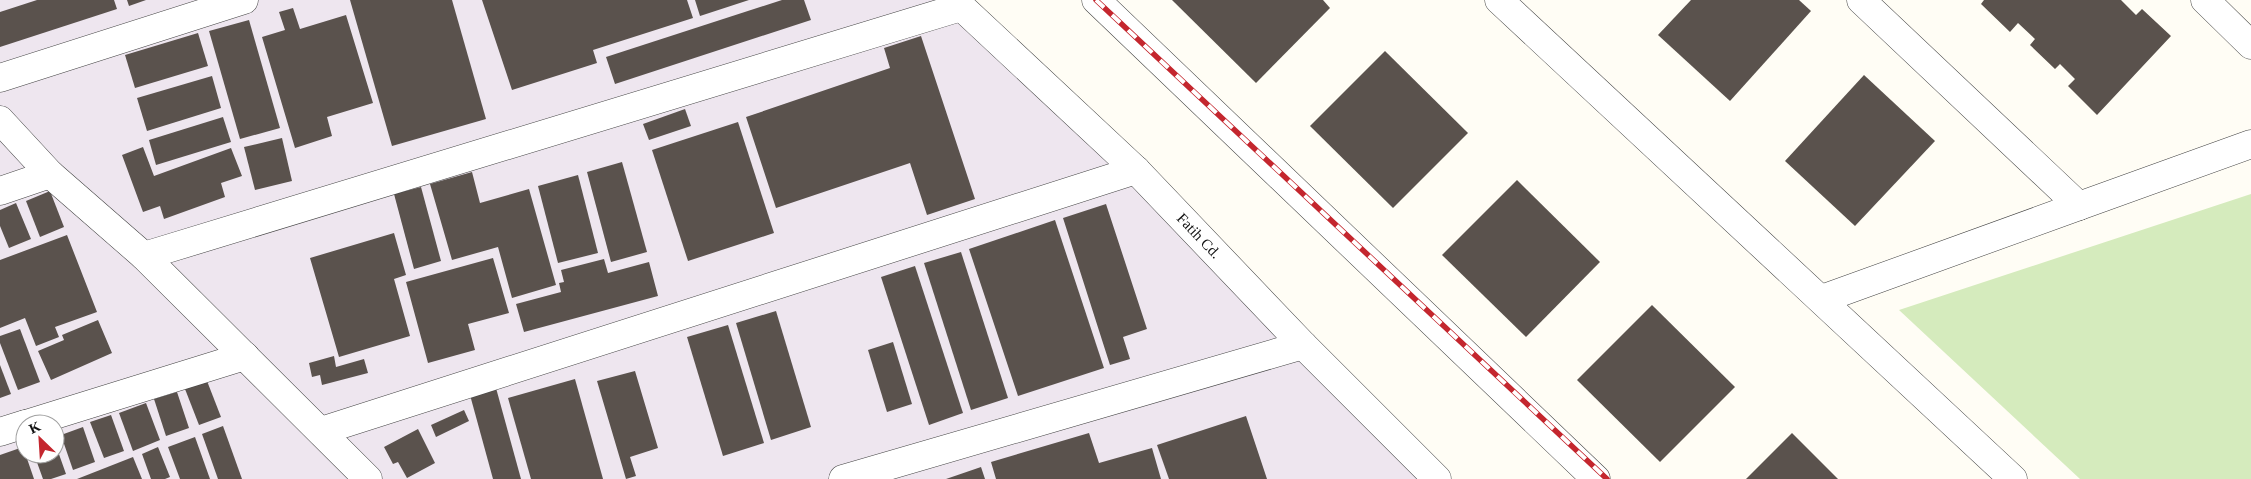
<svg xmlns="http://www.w3.org/2000/svg" width="2251" height="479" font-family="Georgia,serif">
	<style>
		.industrial { fill: #eee6ef; fill-rule: evenodd }
		.green { fill: #d5ebbd }
		.building { fill: #5a524d }
		.lines { fill: none; stroke-linecap: round; stroke-linejoin: round }
		.minor-casing { stroke: #444; stroke-width: 29 }
		.minor { stroke: #fff; stroke-width: 28 }
		.rail-casing { stroke: #c4262e; stroke-width: 5.5 }
		.rail { stroke: #fff; stroke-width: 4; stroke-dasharray: 11; stroke-linecap: butt }
		.labels { text-anchor: middle; dominant-baseline: central; stroke-width: 5; stroke-linejoin: round; paint-order: stroke }
		.street-label { font-size: 15px; fill: #111; stroke: #fff }
	</style>
	<rect width="100%" height="100%" fill="#fffdf5"/>
	<!-- industrial -->
	<path class="industrial" d="M0,0H954L1437,479H0ZM25,424H55V454H25Z"/>
	<!-- green -->
	<path class="green" d="M2251,194V479H2080L1899,310Z"/>
	<!-- building -->
	<g class="building">
		<path d="M37,0H114L117,9L0,47V12Z"/>
		<path d="M127,0H146L129,6Z"/>
		<path d="M350,0H452L486,119L392,146Z"/>
		<path d="M482,0H687L693,18L593,50L597,63L512,90Z"/>
		<path d="M695,0H749L700,16Z"/>
		<path d="M782,0H804L811,20L615,84L606,57Z"/>
		<path d="M1172,0H1323L1330,8L1256,83Z"/>
		<path d="M1691,0H1799L1811,11L1730,101L1658,35Z"/>
		<path d="M1984,0H2121L2136,15L2142,9L2171,36L2097,115L2068,86L2075,79L2060,64L2055,69L2030,45L2035,39L2018,23L2010,32L1981,4Z"/>
		<path d="M293,8L300,29L346,15L373,103L327,117L332,136L295,148L262,37L285,30L279,12Z"/>
		<path d="M249,20L280,128L240,139L209,31Z"/>
		<path d="M198,33L208,66L135,88L125,55Z"/>
		<path d="M921,36L975,199L927,215L910,163L776,208L746,117L890,68L884,48Z"/>
		<path d="M1385,51L1468,133L1393,208L1310,126Z"/>
		<path d="M1864,75L1935,141L1855,226L1785,161Z"/>
		<path d="M212,76L221,108L147,131L137,98Z"/>
		<path d="M685,109L691,126L649,140L643,124Z"/>
		<path d="M223,117L231,142L156,165L149,140Z"/>
		<path d="M738,122L774,233L688,261L652,150Z"/>
		<path d="M282,138L292,181L255,190L244,147Z"/>
		<path d="M143,147L154,176L231,148L242,176L221,183L225,197L164,219L160,206L143,212L122,155Z"/>
		<path d="M622,162L647,252L611,262L587,172Z"/>
		<path d="M472,172L480,203L529,189L556,285L512,298L498,247L452,260L430,184Z"/>
		<path d="M578,175L598,253L558,263L538,186Z"/>
		<path d="M1517,180L1600,262L1526,337L1442,255Z"/>
		<path d="M421,187L441,261L414,269L394,194Z"/>
		<path d="M50,191L64,227L40,237L26,201Z"/>
		<path d="M16,203L31,239L9,248L0,226V210Z"/>
		<path d="M1106,204L1147,329L1123,337L1130,359L1110,365L1063,218Z"/>
		<path d="M1055,220L1104,368L1018,396L969,249Z"/>
		<path d="M394,233L406,275L394,279L410,336L339,357L310,258Z"/>
		<path d="M67,235L97,312L55,327L59,337L36,346L25,318L0,328V260Z"/>
		<path d="M961,252L1008,398L971,410L924,263Z"/>
		<path d="M493,258L509,313L468,324L475,350L428,363L406,282Z"/>
		<path d="M604,259L608,273L649,262L658,296L524,332L516,304L561,292L559,283L564,282L561,270Z"/>
		<path d="M915,266L963,413L929,425L881,277Z"/>
		<path d="M1652,305L1735,387L1660,462L1577,380Z"/>
		<path d="M776,311L811,427L771,440L736,323Z"/>
		<path d="M98,320L112,353L51,380L38,351L64,340L62,335Z"/>
		<path d="M728,325L764,443L723,456L687,337Z"/>
		<path d="M20,329L40,382L18,390L0,343V336Z"/>
		<path d="M893,342L912,404L887,412L868,350Z"/>
		<path d="M334,356L336,367L364,359L368,373L322,385L320,375L312,377L309,363Z"/>
		<path d="M0,365L11,394L0,398Z"/>
		<path d="M635,371L658,448L630,457L636,476L626,479L597,381Z"/>
		<path d="M575,379L603,479H531L508,398Z"/>
		<path d="M207,381L221,417L199,425L185,389Z"/>
		<path d="M496,388L521,479H493L470,395Z"/>
		<path d="M177,392L189,428L166,436L154,399Z"/>
		<path d="M146,403L160,440L133,451L119,413Z"/>
		<path d="M464,410L469,421L436,437L431,425Z"/>
		<path d="M111,415L124,451L104,458L90,422Z"/>
		<path d="M1246,416L1267,479H1169L1157,445Z"/>
		<path d="M223,426L242,479H218L202,434Z"/>
		<path d="M83,427L95,462L73,470L61,435Z"/>
		<path d="M418,429L435,463L407,478L398,462L393,464L384,447Z"/>
		<path d="M1089,433L1099,463L1152,448L1161,479H996L991,462Z"/>
		<path d="M1792,433L1838,479H1746Z"/>
		<path d="M195,437L210,479H180L168,447Z"/>
		<path d="M55,443L66,474L51,479H43L34,454H55Z"/>
		<path d="M23,447L34,479H0V455Z"/>
		<path d="M158,447L170,477L165,479H151L142,454Z"/>
		<path d="M133,457L142,479H77Z"/>
		<path d="M981,467L985,479H946Z"/>
	</g>
	<g class="lines">
		<defs>
			<g id="minor">
				<path id="s1" d="M954,0L1136,170L1303,345L1437,479"/>
				<path d="M1096,0L1596,479"/>
				<path d="M1499,0L2013,479"/>
				<path d="M2205,0L2251,45"/>
				<path d="M0,78L244,0"/>
				<path d="M0,120L50,174L144,256L368,479"/>
				<path d="M0,191L50,174"/>
				<path d="M2079,206L2251,144"/>
				<path d="M144,256L961,7"/>
				<path d="M1822,299L2079,206L1861,0"/>
				<path d="M26,424L245,356"/>
				<path d="M321,431L1136,170"/>
				<path d="M0,432L25,424"/>
				<path d="M843,479L1303,345"/>
			</g>
		</defs>
		<!-- minor casing -->
		<use href="#minor" class="minor-casing"/>
		<!-- minor -->
		<use href="#minor" class="minor"/>
		<defs>
			<path id="rail" d="M1096,0L1607,479"/>
		</defs>
		<!-- rail casing -->
		<use href="#rail" class="rail-casing"/>
		<!-- rail -->
		<use href="#rail" class="rail"/>
	</g>
	<g class="labels">
		<!-- street labels -->
		<g class="street-label">
			<text stroke="none"><textPath href="#s1" startOffset="340">Fatih Cd.</textPath></text>
		</g>
	</g>
	<!-- north arrow -->
	<g transform="translate(40 439) rotate(335)"><circle r="24" fill="#ffffff" stroke="#a0a0a0"/>
	<path d="M0-4L9 19L0 12L-9 19Z" fill="#c4262e"/>
	<text y="-8" font-size="14" font-weight="bold" text-anchor="middle" fill="#111111">K</text>
	</g>
</svg>
